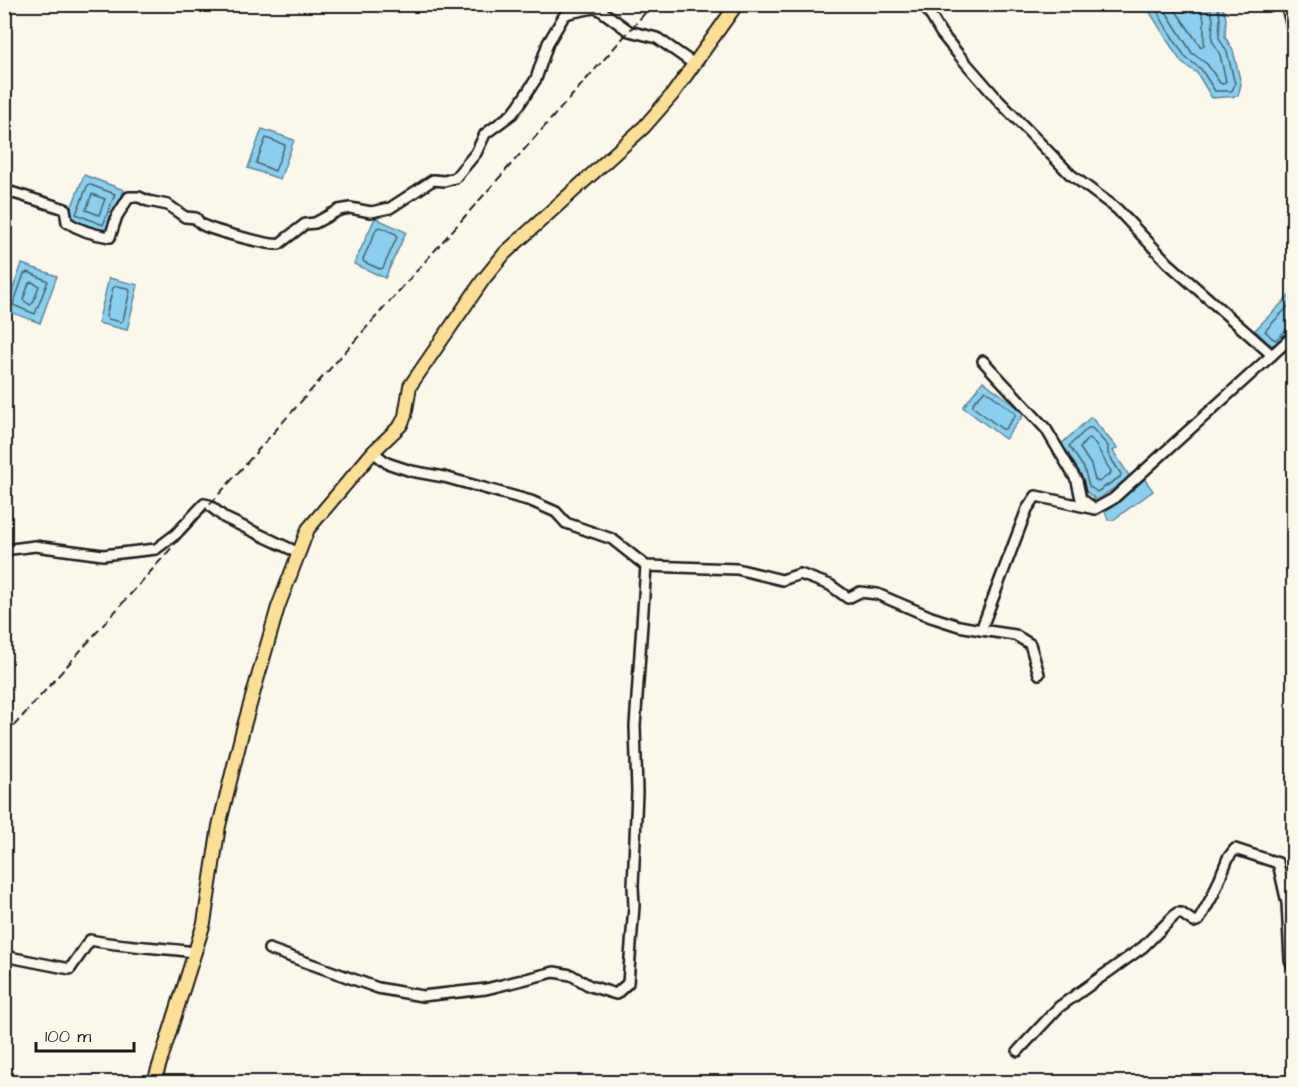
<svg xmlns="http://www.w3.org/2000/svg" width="1298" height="1087" font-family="'Architects Daughter',sans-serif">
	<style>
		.water { fill: #8bceed; stroke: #5f8799; stroke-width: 1.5 }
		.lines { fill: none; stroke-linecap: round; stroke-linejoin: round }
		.shore { stroke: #486370; stroke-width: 1.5 }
		.minor-casing { stroke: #1c1c1c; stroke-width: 14 }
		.major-casing { stroke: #1c1c1c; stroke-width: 16 }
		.minor { stroke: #fbf7ec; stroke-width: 9 }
		.major { stroke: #fbdf96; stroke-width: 12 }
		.rail { stroke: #1c1c1c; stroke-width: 2; stroke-dasharray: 9 4.5; stroke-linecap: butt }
	</style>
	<rect width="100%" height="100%" fill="#fbf7ec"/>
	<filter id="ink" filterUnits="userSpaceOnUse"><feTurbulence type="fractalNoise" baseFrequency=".0167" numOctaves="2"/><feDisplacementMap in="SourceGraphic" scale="12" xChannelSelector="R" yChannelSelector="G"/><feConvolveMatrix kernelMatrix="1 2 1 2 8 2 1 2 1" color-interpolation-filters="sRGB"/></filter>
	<g filter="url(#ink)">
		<!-- water -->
		<g class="water">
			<path d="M1147,5H1222L1226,18L1225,37L1233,50L1241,84L1238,96L1212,98L1197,73L1182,63L1174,51L1151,14Z"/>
			<path d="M262,129L294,140L280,179L248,168Z"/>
			<path d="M84,175L124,190L107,234L67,219Z"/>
			<path d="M375,218L406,232L385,278L354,264Z"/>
			<path d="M22,264L57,276L40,323L5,310Z"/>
			<path d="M109,278L138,285L127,330L98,323Z"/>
			<path d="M1293,292V330L1277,347L1268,343L1255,330Z"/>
			<path d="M983,381L1025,413L1005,439L963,407Z"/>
			<path d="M1091,417L1117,448L1113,451L1130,477L1097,500L1083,489L1079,471L1060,445Z"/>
			<path d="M1143,477L1153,491L1113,520H1108L1104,509Z"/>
		</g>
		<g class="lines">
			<!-- shore -->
			<g class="shore">
				<path d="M1153,4L1167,29L1186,58L1201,69L1215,91H1232L1235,84L1227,52L1219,38L1220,18L1217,4"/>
				<path d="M1161,4L1192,53L1207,64L1220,83L1223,84L1226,81L1220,55L1212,40L1213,19L1209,4"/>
				<path d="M1171,4L1201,47L1204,45V20L1200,4"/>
				<path d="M266,138L285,145L275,171L256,163Z"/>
				<path d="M88,184L115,194L103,225L76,214Z"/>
				<path d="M92,194L105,199L99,215L86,210Z"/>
				<path d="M380,227L396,234L397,237L383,268L380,269L364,262L363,259L377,228Z"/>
				<path d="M28,272L48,281L35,314L13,305L24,274Z"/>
				<path d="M32,282L39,286L33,303L30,305L23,300L29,283Z"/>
				<path d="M116,286L128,288L130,291L123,320L121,322L108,319L106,316L113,288Z"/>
				<path d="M1294,300L1265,331L1272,338L1276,340L1288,328L1294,327"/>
				<path d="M985,390L1015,413V416L1005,429H1002L973,407V403Z"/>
				<path d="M1088,428H1092L1108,446V454L1121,474L1120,477L1097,492L1089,486L1084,468L1069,446Z"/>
				<path d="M1088,438L1091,439C1100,449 1103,460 1111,471L1110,474L1099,482L1095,480L1091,465L1080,448Z"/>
			</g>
			<defs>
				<g id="minor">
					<path d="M924,4L941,33L958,54L999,101L1070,174L1117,209L1168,263L1272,355"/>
					<path d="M1286,4L1294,34"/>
					<path d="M4,190L65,209L67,222C79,230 95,235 110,237L117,216L129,197H139L148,201L168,205L185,217L196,218C198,221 200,224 203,225C211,230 271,246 279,244L305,224L315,223L339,210L350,208L371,212L390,208L433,180L444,181L455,178L476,153L485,134L512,114L519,105L536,79L548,43L564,16L569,13L594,8L599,9L629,31L657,38L694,64"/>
					<path d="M983,361L1046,429L1077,481L1081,499L1091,506"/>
					<path d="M373,452L387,463L411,471L444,477L531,501L556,512L566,523L612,539L646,566L737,569L782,580L800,574L830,585L848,598L860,592L877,594L931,617L959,626L981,630"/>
					<path d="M4,550L35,546L103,555L156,549L176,534L204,504L209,505L225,518L299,553"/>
					<path d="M1039,674L1030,644L1015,635L981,630L1027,509L1036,496L1095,509L1113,499L1294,335"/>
					<path d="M269,949L378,988L422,996L486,989L554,972L571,975L590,986L616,994L628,983L634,906L633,886L637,792L635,726L646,566"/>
					<path d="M4,956L70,969L90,940C125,947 160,947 194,952"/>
					<path d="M1018,1051L1059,1007L1143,947L1177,913H1181L1194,922L1199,920L1213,895L1228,858L1235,849L1278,863L1287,903L1290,960L1294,969"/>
				</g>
				<path id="major" d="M154,1082L204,923L219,826L243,729L278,607L308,529L373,452L401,425L405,416L410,386L483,280L505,253L644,127L672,95L737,4"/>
			</defs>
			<!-- minor casing -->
			<use href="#minor" class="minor-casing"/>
			<!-- major casing -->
			<use href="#major" class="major-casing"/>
			<!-- minor -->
			<use href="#minor" class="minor"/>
			<!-- major -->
			<use href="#major" class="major"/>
			<!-- rail -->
			<path class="rail" d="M4,737L653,4"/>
		</g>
	</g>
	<!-- margin -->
	<rect width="1298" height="1087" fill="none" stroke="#fbf7ec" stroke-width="24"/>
	<rect x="12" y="12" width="1274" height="1063" fill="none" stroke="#1c1c1c" stroke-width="2" filter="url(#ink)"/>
	<!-- scale -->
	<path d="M36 1042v9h98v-9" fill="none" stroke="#1c1c1c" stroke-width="3"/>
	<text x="45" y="1042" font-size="18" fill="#1c1c1c" stroke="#fbf7ec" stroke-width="4.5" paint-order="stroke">100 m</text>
</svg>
